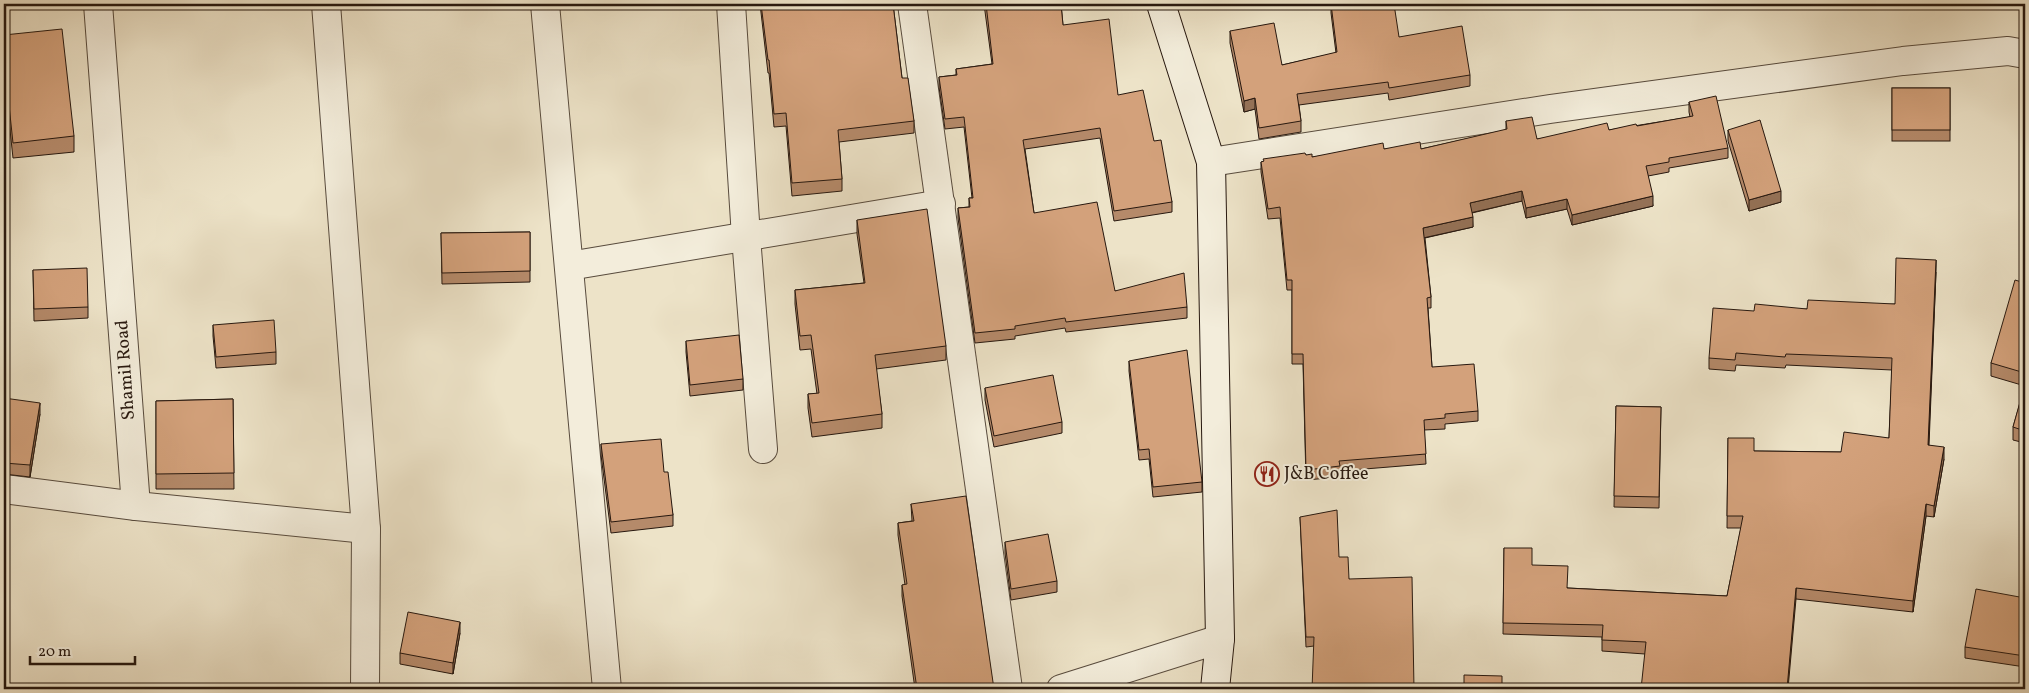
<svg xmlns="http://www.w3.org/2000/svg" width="2029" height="693" font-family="Vollkorn,serif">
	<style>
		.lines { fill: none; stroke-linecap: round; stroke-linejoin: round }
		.street-casing { stroke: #584b3d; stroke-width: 30 }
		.secondary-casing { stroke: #27180f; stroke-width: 30 }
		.street { stroke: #f3eddb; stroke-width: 28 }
		.secondary { stroke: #f3eddb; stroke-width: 28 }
		.wall { fill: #b58a6a; stroke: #27180f }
		.shaded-wall { fill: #947156; stroke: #27180f }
		.building { fill: #d3a17b; stroke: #27180f }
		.labels { text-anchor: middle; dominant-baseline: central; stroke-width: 4; stroke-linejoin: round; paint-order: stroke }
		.street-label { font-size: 18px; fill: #27180f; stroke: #f3eddb }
		.poi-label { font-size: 18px; fill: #27180f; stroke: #f3eddb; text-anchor: start }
	</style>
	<rect width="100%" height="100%" fill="#ede3c8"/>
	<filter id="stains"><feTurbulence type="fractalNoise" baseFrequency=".004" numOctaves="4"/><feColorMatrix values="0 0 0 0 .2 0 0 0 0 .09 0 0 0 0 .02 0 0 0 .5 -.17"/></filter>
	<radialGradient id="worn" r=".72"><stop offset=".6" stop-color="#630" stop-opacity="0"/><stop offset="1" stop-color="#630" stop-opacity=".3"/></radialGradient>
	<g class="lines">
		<defs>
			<g id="street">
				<path d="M98,4L136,506"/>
				<path d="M326,4L366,529L365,689"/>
				<path d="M545,4L607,689"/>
				<path d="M731,4L746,237L763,449"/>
				<path d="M912,4L1008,689"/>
				<path d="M1211,162L1550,109L1903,61L2008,51L2025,54"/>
				<path d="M569,266L941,204"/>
				<path d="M4,489L136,506L366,529"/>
				<path d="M1061,689L1220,639"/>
			</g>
			<path id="secondary" d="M1161,4L1211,162L1220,639L1215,689"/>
		</defs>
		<!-- street casing -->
		<use href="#street" class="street-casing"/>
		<!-- secondary casing -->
		<use href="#secondary" class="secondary-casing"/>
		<!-- street -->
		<use href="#street" class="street"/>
		<!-- secondary -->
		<use href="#secondary" class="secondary"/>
	</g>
	<!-- wall -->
	<g class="wall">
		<path d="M760,4H893L902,78L914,121V133L839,142L842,179V191L792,196L786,126L774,127L769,73H768Z"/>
		<path d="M984,4H1061L1063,25L1154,141L1172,202V212L1114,221L1100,138L1025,149L1034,213L1115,291L1187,307V318L1066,332L1065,328L1015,336V339L975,343L958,218V208L969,207V198H972L964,127L945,129L939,87V77L956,75V69L992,64Z"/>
		<path d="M1331,4L1399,37L1470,75V86L1389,100L1388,93L1299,105L1301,121V132L1259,139L1255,109L1244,112L1230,43V31L1282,65L1336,53L1331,13Z"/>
		<path d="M4,35L74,136V152L13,158L4,74Z"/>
		<rect x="1892" y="88" width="58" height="53"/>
		<path d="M1689,102L1728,148V158L1669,168V172L1648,176L1653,206L1572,225L1567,209L1526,218L1522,201L1472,213L1473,227L1425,238L1431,297V308H1428L1432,367L1478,411V421L1445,424V429L1424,430L1426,464L1340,471V477L1306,480L1303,364H1292V290H1287L1280,218L1268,219L1261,172V162L1306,155L1312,157L1384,149H1421L1506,130V121L1537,139L1609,130L1690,117L1689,112Z"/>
		<path d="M1728,130L1781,202L1749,211L1728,141Z"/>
		<path d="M857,220L946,346V360L876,369L882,414V428L812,437L808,408V394H817L811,349L800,350L795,304V290L864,283L857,234Z"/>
		<path d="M530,232V282L442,284L441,233Z"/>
		<path d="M33,270L88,307V318L34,321Z"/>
		<path d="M1936,272L1929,445L1944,459L1934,517L1926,516L1913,612L1796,599L1645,654L1602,651V637L1503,634L1504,548L1568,588L1727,596L1741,528H1727L1728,438L1754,451L1841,452L1889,438L1892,370L1786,365L1785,368L1736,365L1735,371L1709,369V358L1754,311L1807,309L1895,304Z"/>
		<path d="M2025,283V443L2013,440V427L2025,386L1991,376V363Z"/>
		<path d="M213,325L276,352V364L216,368L213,336Z"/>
		<path d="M686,341L743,379V390L690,396L686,352Z"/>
		<path d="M1129,361L1202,482V492L1153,497L1149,459L1139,460L1129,371Z"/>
		<path d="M985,388L1062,422V433L994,447L985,400Z"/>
		<path d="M4,398L40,414L30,477L4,474Z"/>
		<path d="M233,399L234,489H156V401Z"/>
		<path d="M1616,406L1661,407L1659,508L1614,507Z"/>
		<path d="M601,444L664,472L673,515V526L611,533L601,455Z"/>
		<path d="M911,504L994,689H915L902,596V585H905L898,535V523L912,521Z"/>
		<path d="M1300,517L1339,557L1349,579L1314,646L1306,647Z"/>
		<path d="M1005,542L1057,581V592L1011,600L1005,553Z"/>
		<path d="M2025,598V667L1965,658V647Z"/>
		<path d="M460,633L453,674L400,664V653Z"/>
	</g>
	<!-- shaded-wall -->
	<g class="shaded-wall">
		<path d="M1255,98V109L1244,112V101Z"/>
		<path d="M1522,191V201L1470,213V203Z"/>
		<path d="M1781,191V202L1749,211V200Z"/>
		<path d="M1653,196V206L1572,225V215Z"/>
		<path d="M1567,199V209L1526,218V208Z"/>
		<path d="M1473,217V227L1423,238V228Z"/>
		<path d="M1936,260V272L1928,456V445Z"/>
		<path d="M40,403V414L30,477V465Z"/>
		<path d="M1944,447V459L1934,517V506Z"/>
		<path d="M1926,504V516L1913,612V601Z"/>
		<path d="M1796,588V599L1788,689H1787Z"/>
		<path d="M460,622V633L453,674V663Z"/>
	</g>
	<!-- building -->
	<g class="building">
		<path d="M761,4H893L902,78H908L914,121L838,130L842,179L792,183L786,113L774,114L769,60H768Z"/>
		<path d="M986,4H1061L1063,25L1109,19L1118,95L1143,90L1154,141L1161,140L1172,202L1114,211L1100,128L1023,140L1034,213L1097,202L1115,291L1184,273L1187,307L1066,322L1065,318L1015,326V329L975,333L958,208L970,207L969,198H973L964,117L945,119L939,77L957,75L956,69L993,64Z"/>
		<path d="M1331,4H1394L1399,37L1462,26L1470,75L1389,88L1388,82L1297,94L1301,121L1259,128L1255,98L1244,101L1230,31L1274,23L1282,65L1337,52Z"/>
		<path d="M62,29L74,136L13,143L4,58V35Z"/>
		<rect x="1892" y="88" width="58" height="42"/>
		<path d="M1716,96L1728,148L1669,158V162L1646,166L1653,196L1572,215L1567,199L1526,208L1522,191L1470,203L1473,217L1423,228L1431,297L1427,298L1432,367L1474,364L1478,411L1445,414V418L1424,420L1426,454L1339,461L1340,466L1306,470L1303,354H1292V280H1287L1280,207L1268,209L1261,162L1264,161L1263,159L1305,153L1306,155L1312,154V157L1383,143L1384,149L1420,142L1421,149L1507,129L1506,121L1532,117L1537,139L1607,123L1609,130L1636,124L1637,126L1693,116L1689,102Z"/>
		<path d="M1760,120L1781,191L1749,200L1728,130Z"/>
		<path d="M927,209L946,346L875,355L882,414L812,423L808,394L819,393L811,335L800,336L795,290L865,283L857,220Z"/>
		<path d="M530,232V271L442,273L441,233Z"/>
		<path d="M1896,258L1936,260L1928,445L1944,447L1934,506L1926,504L1913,601L1796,588L1787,689H1641L1646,642L1602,640L1603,625L1503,623L1504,548H1532V565L1568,566L1567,588L1727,596L1743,516H1727L1728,438H1754V451L1841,452L1844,432L1889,438L1892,358L1786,354L1785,357L1736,353L1735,360L1709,358L1713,308L1754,311L1755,304L1807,309L1808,300L1895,304Z"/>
		<path d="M87,268L88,307L34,309L33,270Z"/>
		<path d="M2015,280L2025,283V373L1991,363Z"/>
		<path d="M274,320L276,352L216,357L213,325Z"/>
		<path d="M739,335L743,379L690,385L686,341Z"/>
		<path d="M1187,350L1202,482L1153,487L1149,449L1139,450L1129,361Z"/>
		<path d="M1053,375L1062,422L994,436L985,388Z"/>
		<path d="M2025,384V431L2013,427Z"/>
		<path d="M4,398L40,403L30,465L4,463Z"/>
		<path d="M233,399L234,473L156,474V401Z"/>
		<path d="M1616,406L1661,407L1659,497L1614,496Z"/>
		<path d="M661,439L664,472H668L673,515L611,522L601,444Z"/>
		<path d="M966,496L994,689H917L902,585L907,584L898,523L914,521L911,504Z"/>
		<path d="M1337,510L1339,557H1348L1349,579L1412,577L1414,689H1312L1314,637H1306L1300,517Z"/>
		<path d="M1048,534L1057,581L1011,589L1005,542Z"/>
		<path d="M1976,589L2025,598V656L1965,647Z"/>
		<path d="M408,612L460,622L453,663L400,653Z"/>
		<path d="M1464,675L1502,676V689H1464Z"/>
	</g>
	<!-- icons -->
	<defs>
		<symbol id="restaurant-ring" viewBox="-11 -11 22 22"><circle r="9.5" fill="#f3eddb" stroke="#8f2418" stroke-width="1.5"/><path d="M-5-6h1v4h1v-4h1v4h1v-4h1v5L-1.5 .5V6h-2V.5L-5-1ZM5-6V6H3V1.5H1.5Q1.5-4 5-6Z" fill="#8f2418"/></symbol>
	</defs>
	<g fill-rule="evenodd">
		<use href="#restaurant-ring" x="1253" y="460" width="28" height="28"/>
	</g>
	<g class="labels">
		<!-- street labels -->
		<g class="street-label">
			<text transform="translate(126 370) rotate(-94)">Shamil Road</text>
		</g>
		<!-- poi labels -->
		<g class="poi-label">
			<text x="1284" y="474">J&amp;B Coffee</text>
		</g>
	</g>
	<!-- margin -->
	<rect width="2029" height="693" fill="none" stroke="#ede3c8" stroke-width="20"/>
	<rect x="5" y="5" width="2019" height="683" fill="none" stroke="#27180f" stroke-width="2.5"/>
	<rect x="10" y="10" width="2009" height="673" fill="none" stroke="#27180f"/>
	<!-- scale -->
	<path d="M30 656v8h105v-8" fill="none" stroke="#27180f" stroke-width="2.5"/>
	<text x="38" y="656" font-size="15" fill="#27180f" stroke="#f3eddb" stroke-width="4" paint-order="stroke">20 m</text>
	<rect width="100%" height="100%" filter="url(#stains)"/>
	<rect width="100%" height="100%" fill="url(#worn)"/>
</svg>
